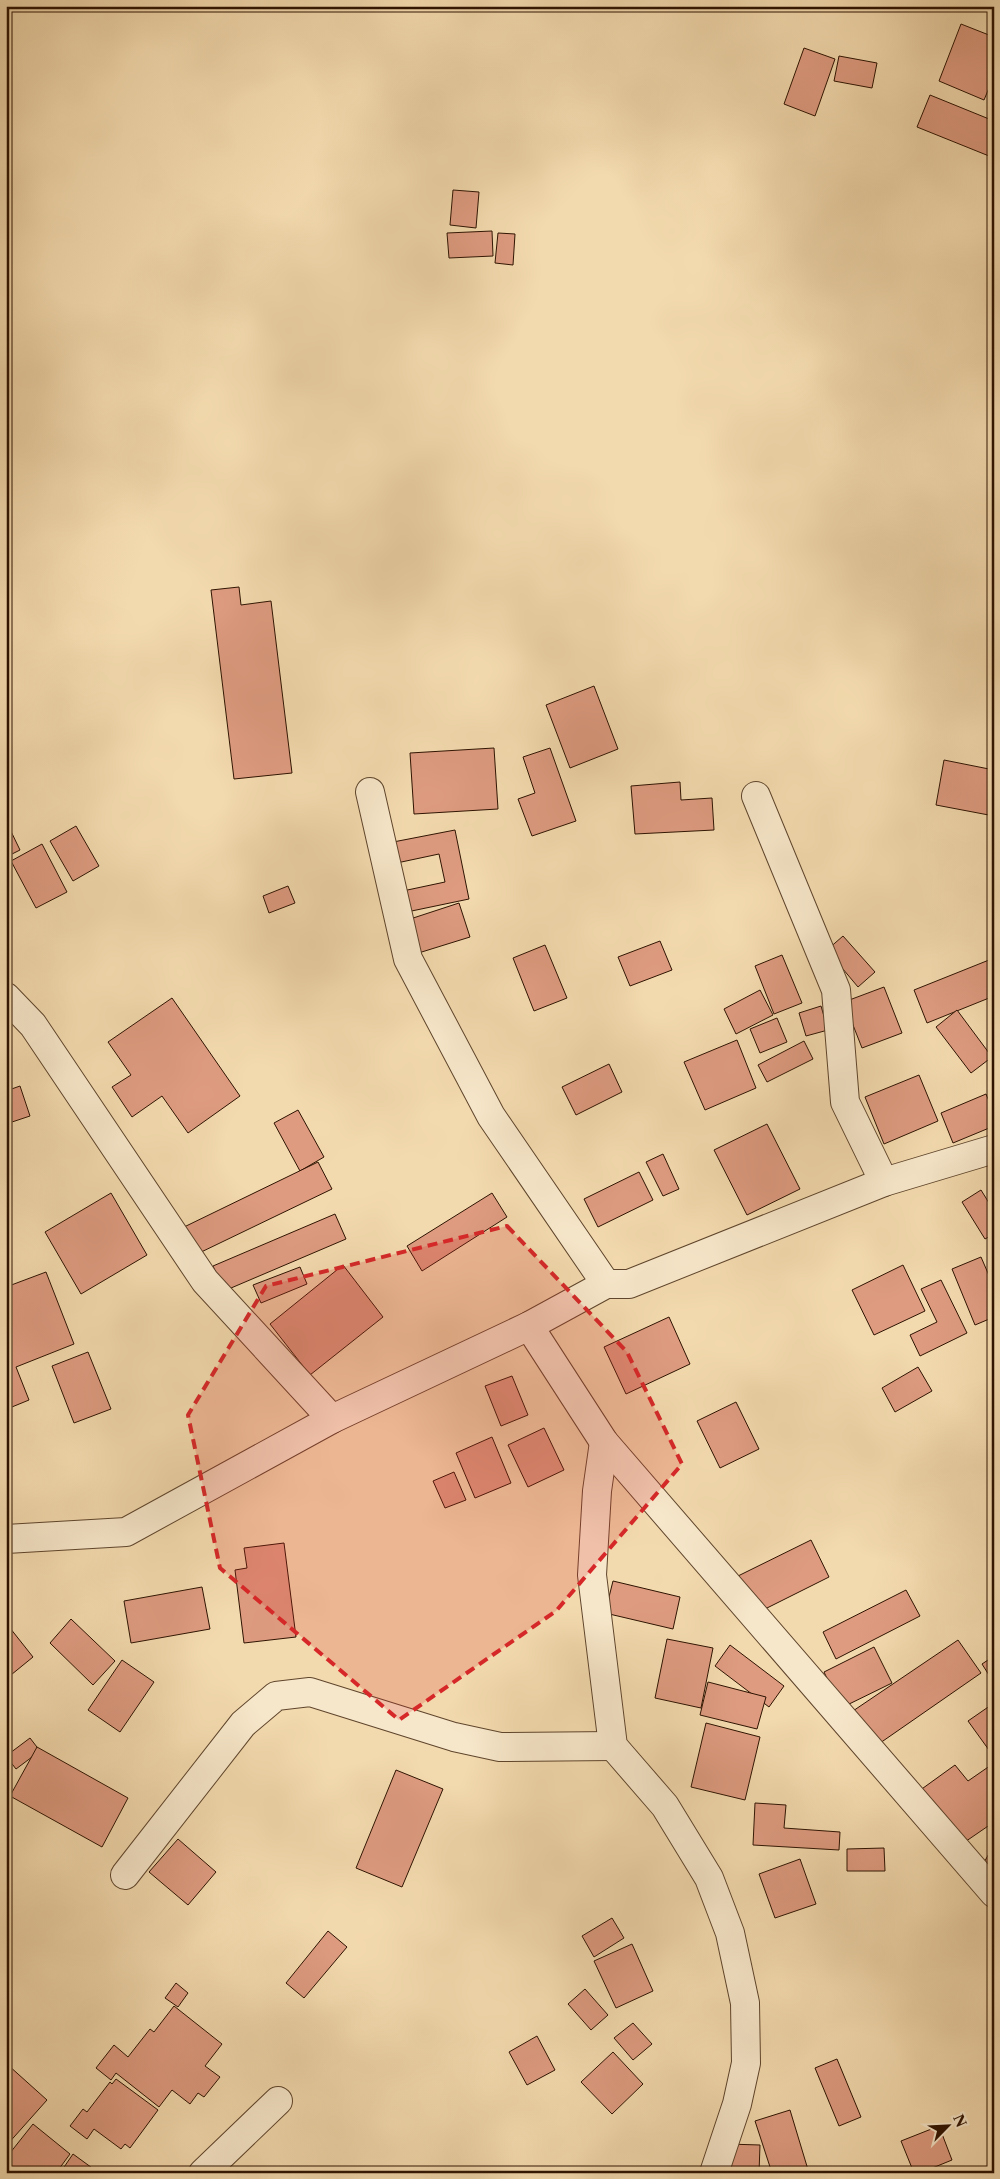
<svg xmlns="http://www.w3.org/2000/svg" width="1000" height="2179" font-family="'Libre Caslon Text',serif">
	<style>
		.building { fill: #de9b80; stroke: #2e1301 }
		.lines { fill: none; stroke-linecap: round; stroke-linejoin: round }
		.street-casing { stroke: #5f452c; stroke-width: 30 }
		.street { stroke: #f7e7ca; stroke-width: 28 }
		.marked { fill: #d62828; fill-opacity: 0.2; stroke: #d62828; stroke-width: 4; stroke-dasharray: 10 6; stroke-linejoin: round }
	</style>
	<rect width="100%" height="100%" fill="#f3daae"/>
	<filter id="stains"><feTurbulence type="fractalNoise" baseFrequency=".004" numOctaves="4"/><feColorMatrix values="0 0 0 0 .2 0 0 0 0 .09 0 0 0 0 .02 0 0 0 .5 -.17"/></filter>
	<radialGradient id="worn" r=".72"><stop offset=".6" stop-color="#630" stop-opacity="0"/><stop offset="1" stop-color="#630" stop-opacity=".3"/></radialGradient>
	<!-- building -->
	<g class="building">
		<path d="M961,24L994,37V76L984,100L939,81Z"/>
		<path d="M804,48L835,59L815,116L784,104Z"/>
		<path d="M839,56L877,63L872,88L834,81Z"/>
		<path d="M930,95L994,121V158L917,127Z"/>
		<path d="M453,190L479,192L476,228L450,225Z"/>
		<path d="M492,231L493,256L449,258L447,233Z"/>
		<path d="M498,233L515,234L513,265L495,263Z"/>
		<path d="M239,587L241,605L271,601L292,773L234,779L211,590Z"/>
		<path d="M594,686L618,749L570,768L546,705Z"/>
		<path d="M494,748L498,809L414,814L410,753Z"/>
		<path d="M550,748L576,821L532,836L518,799L535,793L523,757Z"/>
		<path d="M944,760L994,770V816L936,805Z"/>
		<path d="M680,782L681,800L712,798L714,830L635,834L631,786Z"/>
		<path d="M6,821L20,850L6,857Z"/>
		<path d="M76,826L99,866L73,881L50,841Z"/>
		<path d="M455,830L469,899L402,913L398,892L445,882L439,854L392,864L388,843Z"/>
		<path d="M42,844L67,892L36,908L11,861Z"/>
		<path d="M288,886L295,903L269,913L263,896Z"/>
		<path d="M459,903L470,937L412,955L401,922Z"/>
		<path d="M843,936L875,972L858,987L827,950Z"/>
		<path d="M660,941L672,970L630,986L618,957Z"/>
		<path d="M545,945L567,998L534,1011L513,958Z"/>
		<path d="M782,955L802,1003L774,1014L755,966Z"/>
		<path d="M994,958V996L927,1023L914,990Z"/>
		<path d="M884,987L902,1033L862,1048L844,1002Z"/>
		<path d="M760,990L773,1015L736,1034L724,1009Z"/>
		<path d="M172,998L240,1096L188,1133L162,1096L132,1117L112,1087L131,1075L108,1042Z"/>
		<path d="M821,1006L828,1030L806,1036L799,1013Z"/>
		<path d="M957,1010L992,1057L971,1073L936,1027Z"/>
		<path d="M777,1018L787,1042L760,1053L750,1029Z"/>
		<path d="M737,1040L756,1088L705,1110L684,1062Z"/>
		<path d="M804,1041L813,1059L767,1082L758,1065Z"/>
		<path d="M609,1064L622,1092L576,1115L562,1087Z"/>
		<path d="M919,1075L938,1121L884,1144L865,1097Z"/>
		<path d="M20,1086L30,1116L6,1124V1091Z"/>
		<path d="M986,1094L994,1113V1126L953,1143L941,1113Z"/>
		<path d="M298,1110L324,1157L300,1171L274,1123Z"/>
		<path d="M767,1124L800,1189L747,1215L714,1150Z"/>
		<path d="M663,1154L679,1189L663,1196L646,1162Z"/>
		<path d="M318,1162L332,1189L195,1255L182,1228Z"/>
		<path d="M639,1172L653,1200L598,1227L584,1199Z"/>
		<path d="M981,1190L994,1211V1234L985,1239L962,1202Z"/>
		<path d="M111,1193L147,1255L81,1294L45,1232Z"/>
		<path d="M492,1193L507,1217L422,1271L407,1246Z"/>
		<path d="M335,1214L346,1239L224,1291L213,1266Z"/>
		<path d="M981,1257L994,1287V1317L975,1325L952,1269Z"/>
		<path d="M343,1265L383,1317L310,1375L270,1324Z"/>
		<path d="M903,1265L925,1311L874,1335L852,1290Z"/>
		<path d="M300,1267L307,1284L261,1303L253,1285Z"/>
		<path d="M46,1272L74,1344L16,1367L29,1400L7,1409L6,1287Z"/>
		<path d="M941,1280L967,1333L920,1356L910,1335L937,1322L921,1289Z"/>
		<path d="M669,1317L690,1364L626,1394L604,1347Z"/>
		<path d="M88,1352L111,1409L74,1423L52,1366Z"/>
		<path d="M918,1367L932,1391L895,1412L882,1388Z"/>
		<path d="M512,1376L528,1415L501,1426L485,1386Z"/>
		<path d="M736,1402L759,1449L720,1468L697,1421Z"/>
		<path d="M544,1428L564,1470L528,1487L508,1445Z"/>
		<path d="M492,1437L511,1483L475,1498L456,1453Z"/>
		<path d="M454,1472L466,1500L445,1508L433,1481Z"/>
		<path d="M811,1540L829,1577L757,1613L738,1576Z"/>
		<path d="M284,1543L296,1637L244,1643L235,1570L247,1568L244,1548Z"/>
		<path d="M613,1581L680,1597L673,1629L605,1613Z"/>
		<path d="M202,1587L210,1629L131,1643L124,1601Z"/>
		<path d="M906,1590L920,1616L836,1659L823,1632Z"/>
		<path d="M71,1619L115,1661L93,1685L50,1643Z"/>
		<path d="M10,1628L33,1657L6,1679V1632Z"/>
		<path d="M667,1639L713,1648L701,1708L655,1698Z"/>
		<path d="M958,1640L981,1673L870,1750L847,1715Z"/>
		<path d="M730,1645L784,1686L769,1707L715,1666Z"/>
		<path d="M874,1647L892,1683L841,1708L824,1672Z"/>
		<path d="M994,1656V1683L982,1664Z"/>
		<path d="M122,1660L154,1682L120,1732L88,1710Z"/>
		<path d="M708,1682L766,1697L757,1729L700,1715Z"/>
		<path d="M994,1703V1757L968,1721Z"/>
		<path d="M706,1723L760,1737L745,1800L691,1787Z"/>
		<path d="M30,1738L40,1751L16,1769L6,1756Z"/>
		<path d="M37,1747L128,1798L102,1847L10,1796Z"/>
		<path d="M994,1763V1822L959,1846L919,1791L955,1765L968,1781Z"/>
		<path d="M396,1770L443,1789L402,1887L356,1868Z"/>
		<path d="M755,1803L786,1805L784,1828L840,1832L839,1850L753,1845Z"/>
		<path d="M178,1839L216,1872L188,1905L149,1872Z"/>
		<path d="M994,1845V1879L979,1871Z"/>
		<path d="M884,1848L885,1871H847V1849Z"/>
		<path d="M800,1859L816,1904L775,1918L759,1874Z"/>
		<path d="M612,1918L624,1938L594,1957L582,1936Z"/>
		<path d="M328,1931L347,1947L304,1998L286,1983Z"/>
		<path d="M632,1944L653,1991L616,2008L594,1961Z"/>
		<path d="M176,1983L188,1993L178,2007L165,1998Z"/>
		<path d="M585,1989L608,2015L591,2030L568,2004Z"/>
		<path d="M174,2006L222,2044L205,2066L220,2077L204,2097L198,2093L190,2104L172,2090L159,2107L116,2073L111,2080L96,2068L114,2045L128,2057L150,2029L154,2032Z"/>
		<path d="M633,2023L652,2044L633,2060L614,2038Z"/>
		<path d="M537,2036L555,2070L527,2085L509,2052Z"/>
		<path d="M613,2052L643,2084L612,2114L581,2082Z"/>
		<path d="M837,2059L861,2117L839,2126L815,2068Z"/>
		<path d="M8,2065L47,2100L6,2146V2067Z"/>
		<path d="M116,2079L158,2110L130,2148L125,2144L121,2149L94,2129L87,2139L70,2126L83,2109L87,2112L110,2082L112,2084Z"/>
		<path d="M790,2110L809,2173H772L755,2121Z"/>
		<path d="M33,2124L70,2154L56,2173H6V2158Z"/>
		<path d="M939,2126L952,2160L920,2173H914L901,2141Z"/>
		<path d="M727,2144L760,2145L759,2173H726Z"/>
		<path d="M73,2154L99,2173H60Z"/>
	</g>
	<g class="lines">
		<defs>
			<g id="street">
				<path d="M370,792L408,959L491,1116L606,1284"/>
				<path d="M756,796L836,990L845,1102L884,1182"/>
				<path d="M6,997L33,1025L205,1281L332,1419"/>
				<path d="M529,1326L604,1442L994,1893"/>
				<path d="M604,1442L597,1491L592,1575L613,1746L665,1806L709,1878L730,1933L745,2003L746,2063L737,2104L714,2173"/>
				<path d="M6,1539L126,1532L332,1419L529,1326L606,1284H629L884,1182L994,1149"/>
				<path d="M125,1875L243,1724L276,1696L310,1692L454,1737L500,1747L613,1746"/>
				<path d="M203,2173L278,2101"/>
			</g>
		</defs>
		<!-- street casing -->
		<use href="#street" class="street-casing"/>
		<!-- street -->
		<use href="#street" class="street"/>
	</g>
	<!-- marked area -->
	<path class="marked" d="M507,1226L627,1352L682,1464L556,1611L399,1720L220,1568L188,1415L266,1286Z"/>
	<!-- margin -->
	<rect width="1000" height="2179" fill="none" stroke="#f3daae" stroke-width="25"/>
	<rect x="8" y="8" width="985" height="2164" fill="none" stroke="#2e1301" stroke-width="2.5"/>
	<rect x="12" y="12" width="975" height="2154" fill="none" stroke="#2e1301"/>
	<!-- north arrow -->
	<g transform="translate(948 2126) rotate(66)" stroke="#f7e7ca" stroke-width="4" paint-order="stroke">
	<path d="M0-4L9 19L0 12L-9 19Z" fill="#2e1301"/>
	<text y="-8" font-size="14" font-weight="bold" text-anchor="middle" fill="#2e1301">N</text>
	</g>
	<rect width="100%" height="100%" filter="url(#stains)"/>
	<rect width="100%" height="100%" fill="url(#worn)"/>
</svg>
